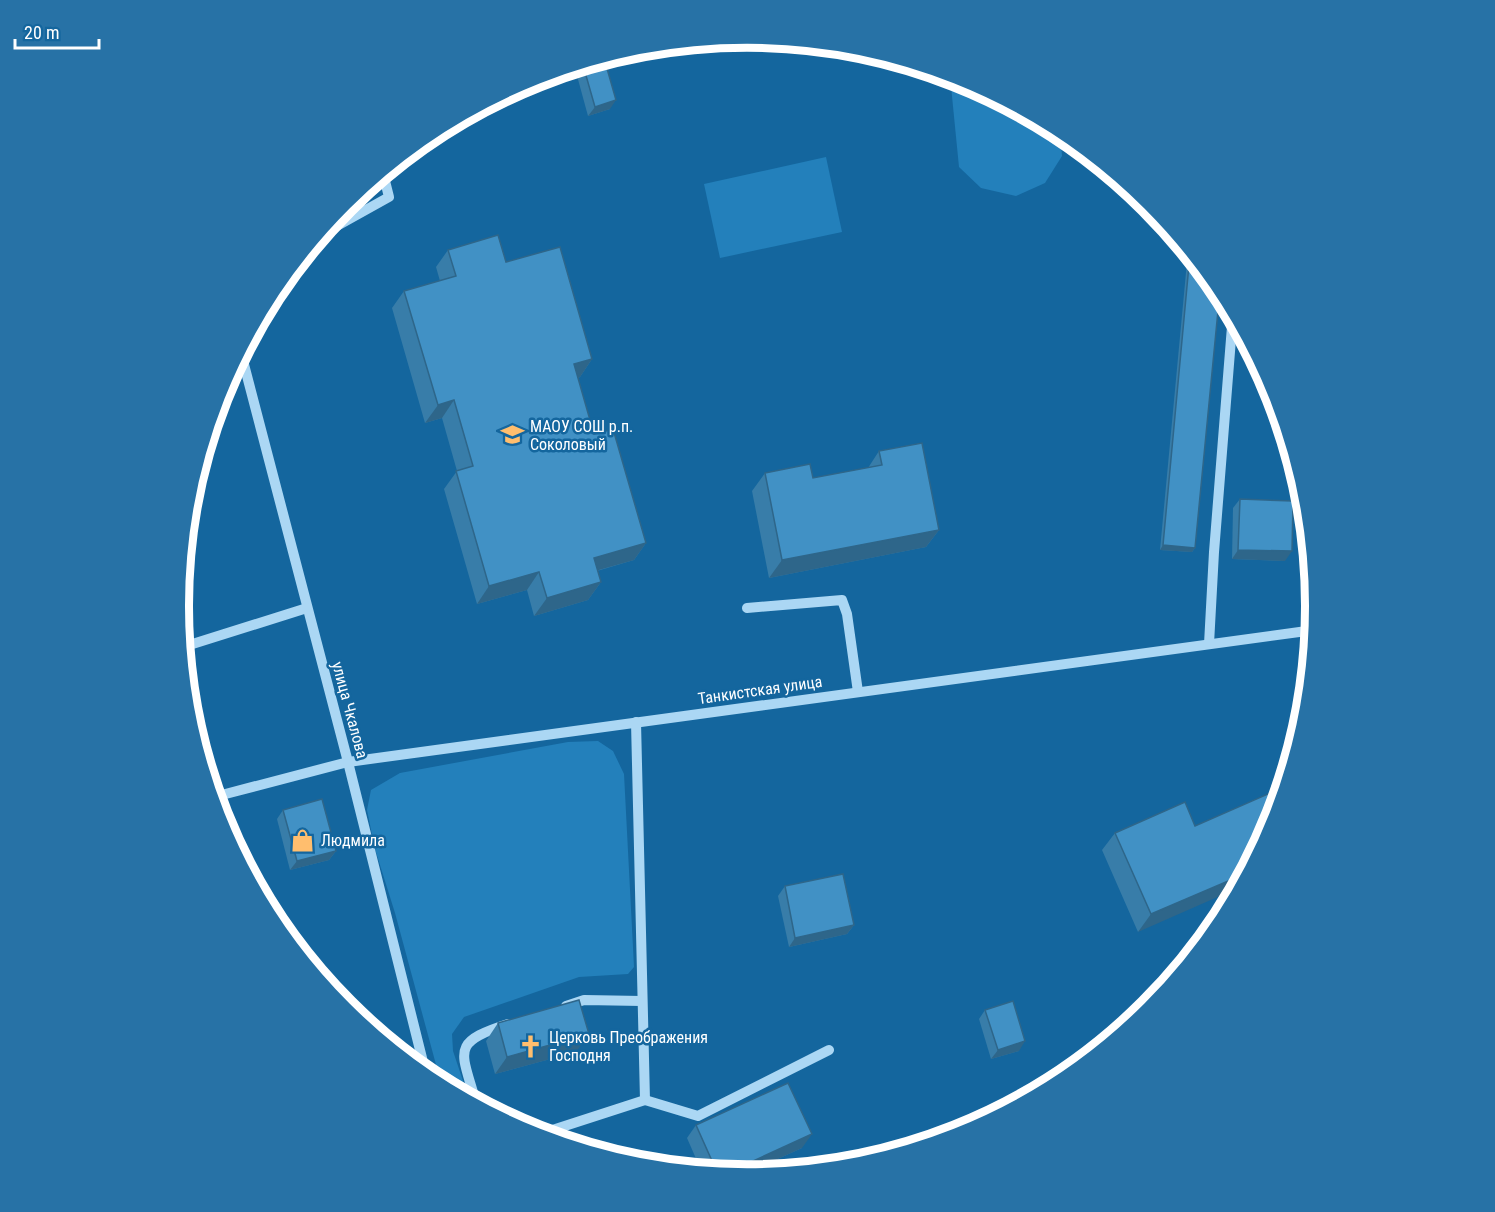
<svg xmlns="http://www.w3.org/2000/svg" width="1495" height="1212" font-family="'Roboto Condensed',sans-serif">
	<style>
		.park { fill: #2380bb }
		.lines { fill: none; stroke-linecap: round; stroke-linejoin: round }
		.minor { stroke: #abd7f4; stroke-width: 10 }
		.wall { fill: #387da9 }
		.shaded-wall { fill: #2e668a }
		.building { fill: #4191c5; stroke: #2e668a; stroke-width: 1.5 }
		.labels { text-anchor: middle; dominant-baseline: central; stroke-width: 5; stroke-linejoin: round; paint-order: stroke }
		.poi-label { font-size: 16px; fill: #fff; stroke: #14669e; text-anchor: start }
		.street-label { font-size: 16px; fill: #fff; stroke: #14669e }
		.rim { fill: none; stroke: #fff; stroke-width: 8 }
	</style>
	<rect width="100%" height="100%" fill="#14669e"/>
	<!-- park -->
	<g class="park">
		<path d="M950,76L965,81L1060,131L1062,156L1045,183L1016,196L981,188L959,167Z"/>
		<path d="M826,157L842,232L720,258L704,184Z"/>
		<path d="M598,741L613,751L624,774L634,967L628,974L579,977L464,1017L452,1034L453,1051L469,1099L454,1091L438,1072L395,913L375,849L367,810L371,790L400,773L568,742Z"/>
	</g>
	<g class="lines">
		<!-- minor -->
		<g class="minor">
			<path d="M319,236L389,197L383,173"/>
			<path d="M241,353L348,762L426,1074"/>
			<path d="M747,608L842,600L847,614L858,692"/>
			<path d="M1209,644L1214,552L1233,314"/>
			<path d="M183,647L307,608"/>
			<path d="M214,797L348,762L1314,630"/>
			<path d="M566,1006L584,1000L642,1001"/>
			<path d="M645,1100L698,1116L829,1050"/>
			<path d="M476,1103C462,1051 449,1043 508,1024"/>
			<path d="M540,1134L645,1100L636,722"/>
		</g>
	</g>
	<!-- wall -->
	<g class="wall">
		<path d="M604,58L610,109L588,116L576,72L580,66Z"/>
		<path d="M448,250L506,262L592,359L580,377L578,378L594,434L646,543L634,560L597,571L601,582L588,600L534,616L527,590L477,604L444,489L457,471L442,418L425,423L392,308L404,291L440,281L436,267Z"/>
		<path d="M1188,251L1220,290L1195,548L1192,552L1160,550Z"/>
		<path d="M879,451L939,530L926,547L769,578L752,491L765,473L813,478L868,468Z"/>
		<path d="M1240,499L1285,561L1232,559L1233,508Z"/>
		<path d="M1284,787L1138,932L1102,850L1115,833L1195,826Z"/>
		<path d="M283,810L336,851L329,860L290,870L277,819Z"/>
		<path d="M785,886L854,925L847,934L789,947L778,896Z"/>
		<path d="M985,1010L1019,1051L991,1059L979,1019Z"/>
		<path d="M1143,1013L1116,1036L1114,1028L1120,1019Z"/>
		<path d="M498,1023L576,1052L495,1074L486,1041Z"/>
		<path d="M696,1125L802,1148L744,1174L701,1170L687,1138Z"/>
	</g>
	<!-- shaded-wall -->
	<g class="shaded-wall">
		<path d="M616,100L610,109L588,116L595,107Z"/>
		<path d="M592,359L580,377L562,382L574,364Z"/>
		<path d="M454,400L442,418L425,423L438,405Z"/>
		<path d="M939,530L926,547L769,578L782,560Z"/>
		<path d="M646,543L634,560L581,575L594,558Z"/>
		<path d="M1163,545L1195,548L1192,552L1160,550Z"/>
		<path d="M1238,550L1292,551L1285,561L1232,559Z"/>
		<path d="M539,572L527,590L477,604L489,586Z"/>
		<path d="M601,582L588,600L534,616L547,598Z"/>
		<path d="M186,589L180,598L181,590Z"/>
		<path d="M336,851L329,860L290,870L297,861Z"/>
		<path d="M1247,873L1238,888L1138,932L1151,914Z"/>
		<path d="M854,925L847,934L789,947L795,938Z"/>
		<path d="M589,1034L576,1052L495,1074L507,1057Z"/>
		<path d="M1025,1041L1019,1051L991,1059L998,1050Z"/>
		<path d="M812,1134L802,1148L744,1174L727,1173Z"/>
	</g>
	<!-- building -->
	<g class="building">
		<path d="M604,58L616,100L595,107L583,65Z"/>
		<path d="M498,235L506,262L560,247L592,359L574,364L594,434L613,429L646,543L594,558L601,582L547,598L539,572L489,586L456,471L473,466L454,400L438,405L404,291L456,276L448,250Z"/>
		<path d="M1190,254L1220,290L1195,548L1163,545Z"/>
		<path d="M922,443L939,530L782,560L765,473L810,464L813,478L882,465L879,451Z"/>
		<path d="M1240,499L1293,501L1292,551L1238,550Z"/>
		<path d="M182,575L186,589L181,590Z"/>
		<path d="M1284,787L1273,824L1247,873L1151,914L1115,833L1185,802L1195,826Z"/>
		<path d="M322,799L336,851L297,861L283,810Z"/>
		<path d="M843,874L854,925L795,938L785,886Z"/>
		<path d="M579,1000L589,1034L507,1057L498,1023Z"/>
		<path d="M1013,1001L1025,1041L998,1050L985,1010Z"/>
		<path d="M1143,1013L1123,1030L1120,1019Z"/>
		<path d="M788,1083L812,1134L727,1173L717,1172L696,1125Z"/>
	</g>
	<!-- icons -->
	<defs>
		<symbol id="school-bare" viewBox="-9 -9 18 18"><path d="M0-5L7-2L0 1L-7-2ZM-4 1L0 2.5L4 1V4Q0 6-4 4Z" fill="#ffbe6e" stroke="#14669e" stroke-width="2.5" paint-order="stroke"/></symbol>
		<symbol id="shop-bare" viewBox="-9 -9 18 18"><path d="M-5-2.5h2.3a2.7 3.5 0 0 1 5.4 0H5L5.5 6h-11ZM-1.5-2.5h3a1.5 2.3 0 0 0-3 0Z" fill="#ffbe6e" stroke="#14669e" stroke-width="2.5" paint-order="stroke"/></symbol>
		<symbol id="church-bare" viewBox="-9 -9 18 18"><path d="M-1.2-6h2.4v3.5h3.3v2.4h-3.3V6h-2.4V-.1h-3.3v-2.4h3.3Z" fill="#ffbe6e" stroke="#14669e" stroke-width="2.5" paint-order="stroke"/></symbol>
	</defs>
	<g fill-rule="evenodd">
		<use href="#school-bare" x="496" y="418" width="33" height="33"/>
		<use href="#shop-bare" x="286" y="824" width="33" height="33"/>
		<use href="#church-bare" x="514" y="1030" width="33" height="33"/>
	</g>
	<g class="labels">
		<!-- poi labels -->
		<g class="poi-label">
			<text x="530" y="426">МАОУ СОШ р.п.<tspan x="530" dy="18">Соколовый</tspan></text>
			<text x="321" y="840">Людмила</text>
			<text x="549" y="1037">Церковь Преображения<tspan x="549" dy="18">Господня</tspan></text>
		</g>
		<!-- street labels -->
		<g class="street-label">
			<text transform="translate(760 690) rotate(-8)">Танкистская улица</text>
			<text transform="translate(350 710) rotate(75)">улица Чкалова</text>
		</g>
	</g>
	<!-- crop -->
	<path d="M0 0H1495V1212H0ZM189 606a558 558 0 1 1 1116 0a558 558 0 1 1-1116 0Z" fill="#2772a6" fill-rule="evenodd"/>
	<path class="rim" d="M189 606a558 558 0 1 1 1116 0a558 558 0 1 1-1116 0Z"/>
	<!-- scale -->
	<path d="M15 39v9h84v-9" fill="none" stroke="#ffffff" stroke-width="3"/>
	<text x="24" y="39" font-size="18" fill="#ffffff" stroke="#14669e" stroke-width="4.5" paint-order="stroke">20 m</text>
</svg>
